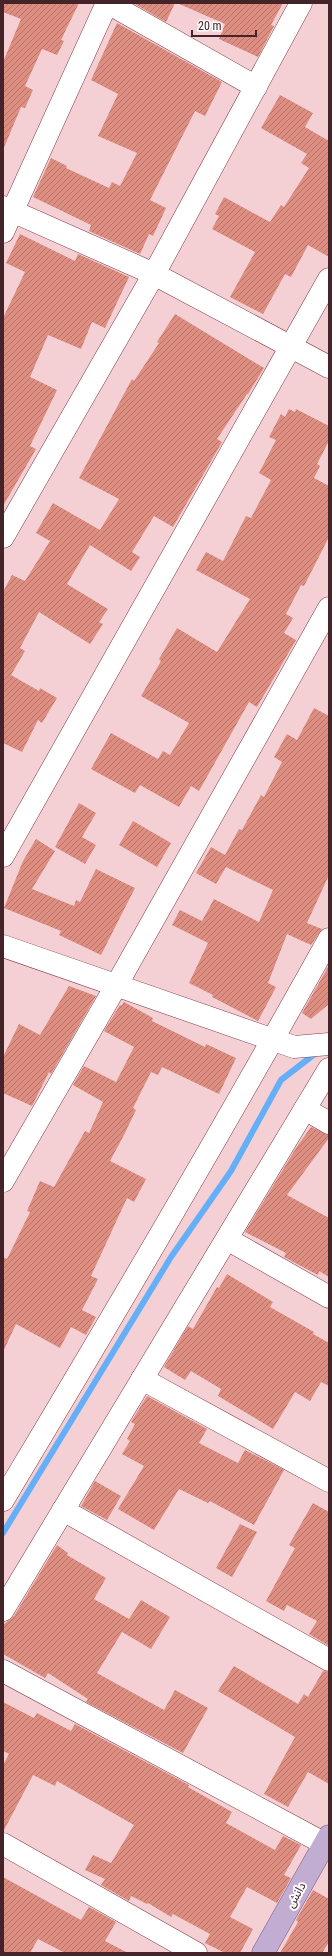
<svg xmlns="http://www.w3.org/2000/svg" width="332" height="1956" font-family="'Roboto Condensed','Noto Sans Arabic',sans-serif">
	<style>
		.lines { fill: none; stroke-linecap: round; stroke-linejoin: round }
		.stream { stroke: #65aff8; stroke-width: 6 }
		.building { fill: url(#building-hatch) }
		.minor-casing { stroke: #843c4a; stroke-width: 23 }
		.major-casing { stroke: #7b5983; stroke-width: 23 }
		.minor { stroke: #fff; stroke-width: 22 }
		.major { stroke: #c1add1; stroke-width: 22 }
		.labels { text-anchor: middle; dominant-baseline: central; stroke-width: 4; stroke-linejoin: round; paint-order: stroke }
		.street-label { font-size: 12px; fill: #442329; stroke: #fbfcfb }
	</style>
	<defs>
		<pattern id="building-hatch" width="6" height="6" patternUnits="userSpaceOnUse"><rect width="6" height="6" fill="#de8e81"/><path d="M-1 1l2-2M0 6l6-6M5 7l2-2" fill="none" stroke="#b6746a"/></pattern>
	</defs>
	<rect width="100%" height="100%" fill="#f4d0d5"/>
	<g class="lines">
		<!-- stream -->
		<path class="stream" d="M3,1533L171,1257L231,1171L281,1080L316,1053"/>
	</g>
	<!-- building -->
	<g class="building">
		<path d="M3,3H79L61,40L64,41L57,55L42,49L25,86L33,90L25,108L21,107L3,150V62L21,19L3,12Z"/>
		<path d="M133,3H175L166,22Z"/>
		<path d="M177,3H283L271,25L274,26L258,57L219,39L225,24Z"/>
		<path d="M117,23L222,82L205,116L195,111L150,200L166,208L153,236L149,234L140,254L89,231L91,225L33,197L51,158L67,166L66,168L109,188L112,182L120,186L137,153L98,136L118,94L91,80Z"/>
		<path d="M280,95L313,113L305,127L329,141V257L308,245L291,277L285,274L263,314L230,297L255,252L212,229L219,216L215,214L224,197L270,222L281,205L284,207L309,168L301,163L307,154L261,128Z"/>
		<path d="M20,234L75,261L78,254L129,277L105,328L92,322L81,349L48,335L30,377L57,390L30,446L36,449L3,506V318L25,272L6,263Z"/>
		<path d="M175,314L264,368L248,394H247L217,439L222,442L173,527L154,516L132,552L140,557L131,571L90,545L67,584L108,609L99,622L103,624L90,644L39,612L20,648L25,651L11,675L39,691L40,688L57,698L42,723L38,720L22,752L3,743V592L12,575L25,581L50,541L36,533L53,503L100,530L119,499L79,478L132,379L134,381L159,343L157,342Z"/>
		<path d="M289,409L295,412L296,409L329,426V441L317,464L320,466L314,478L329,486V537L304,586L301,585L286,614L293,618L284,633L296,640L257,707L249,702L199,791L191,786L179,807L140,785L135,793L91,769L111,733L158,759L163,751L170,755L189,723L141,696L161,661L159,659L177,628L217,652L250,599L196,570L206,552L223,561L246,516L251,518L271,480L259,473L276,440L269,437L281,414L285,417Z"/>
		<path d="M314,708L329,716V875L307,923L322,929L311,945L287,934L268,983L276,987L258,1021L212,997L213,995L189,983L208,943L172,925L180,910L202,921L214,899L259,922L273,890L226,867L216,884L196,873L211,847L225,855L239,829L242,830L261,795L264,797L282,762L274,757L287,734L297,740Z"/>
		<path d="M79,803L96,813L82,837L96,845L85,864L55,847Z"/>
		<path d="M133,821L171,843L157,867L119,845Z"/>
		<path d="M36,839L55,851L32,889L74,906L76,900L80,902L96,869L135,888L101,955L59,935L61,931L4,908L23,861Z"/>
		<path d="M329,965V1004L311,1019L302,1013Z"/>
		<path d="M69,986L96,996L51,1074L49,1072L32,1106L3,1093V1057L19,1024L40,1035Z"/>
		<path d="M124,1002L153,1018L152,1021L205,1047L206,1044L236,1058L219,1094L162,1067L158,1075L151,1072L133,1108L136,1110L124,1135L110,1161L146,1179L134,1202L127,1198L91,1276L98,1279L82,1310L96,1317L86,1335L71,1327L60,1348L16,1324L3,1352V1257L7,1259L30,1212L27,1211L40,1181L54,1187L85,1131L89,1133L103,1102L73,1085L84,1066L116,1082L134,1047L104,1031L120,1005L121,1006Z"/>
		<path d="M311,1127L329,1135V1138L287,1195L329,1218V1277L319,1271L318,1275L284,1257L286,1253L245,1232L296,1148Z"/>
		<path d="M227,1274L273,1302L270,1307L314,1332L313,1334L329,1343V1386L321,1382L310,1401L295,1392L273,1429L218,1396L221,1389L191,1371L185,1380L164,1367L188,1326L193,1329L217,1287L219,1288Z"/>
		<path d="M147,1396L207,1429L199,1443L238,1463L245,1450L284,1470L254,1525L210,1501L208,1503L179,1489L154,1530L118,1509L144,1466L122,1454L130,1441L127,1439L135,1424L131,1422Z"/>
		<path d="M95,1481L121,1496L107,1520L81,1506Z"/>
		<path d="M313,1503L329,1512V1646L309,1634L317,1621L287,1605L284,1611L266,1601L295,1548L289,1545Z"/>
		<path d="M240,1524L257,1532L232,1577L216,1568Z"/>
		<path d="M57,1545L68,1553L67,1555L106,1578L94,1599L129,1619L141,1600L170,1617L151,1649L122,1632L97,1673L164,1710L175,1690L208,1708L183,1753L86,1702L88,1699L48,1673L45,1678L3,1654V1625L14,1616Z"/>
		<path d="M234,1666L298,1704L304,1694L308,1697L323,1671L329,1672V1784L308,1772L288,1807L264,1794L295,1737L218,1691Z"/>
		<path d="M3,1702L34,1718L37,1713L71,1731L75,1724L189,1785L188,1787L232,1812L226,1823L275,1850L283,1836L301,1845L284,1875L291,1878L277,1903L247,1887L230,1917L253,1929L240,1953H225L205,1943L210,1934L173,1914L171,1917L148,1903L147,1904L131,1896L129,1901L101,1885L105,1879L85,1870L93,1855L111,1863L134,1825L57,1781L55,1786L33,1775L3,1832V1765L9,1754L3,1751Z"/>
		<path d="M3,1877L81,1920L89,1907L116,1922L105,1941L128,1953H65L38,1939L30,1953H3Z"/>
		<path d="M313,1890L329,1899V1942L322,1953H280L298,1922L296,1920Z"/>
	</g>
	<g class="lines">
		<defs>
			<g id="minor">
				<path d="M108,3L256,87"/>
				<path d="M3,207L154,274L329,367"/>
				<path d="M3,232L107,3"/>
				<path d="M3,537L154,274L301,3"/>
				<path d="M3,856L329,279"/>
				<path d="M3,946L294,1047L329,1044"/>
				<path d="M305,1109L329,1123"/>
				<path d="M3,1181L116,986L329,608"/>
				<path d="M227,1239L329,1297"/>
				<path d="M142,1379L329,1481"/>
				<path d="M3,1500C114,1315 224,1128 329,939"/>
				<path d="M63,1510L329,1660"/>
				<path d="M3,1610L329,1069"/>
				<path d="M3,1671L329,1846"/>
				<path d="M3,1844L196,1953"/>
			</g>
			<path id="major" d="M263,1953L329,1836"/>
		</defs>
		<!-- minor casing -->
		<use href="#minor" class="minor-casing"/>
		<!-- major casing -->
		<use href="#major" class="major-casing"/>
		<!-- minor -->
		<use href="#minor" class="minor"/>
		<!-- major -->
		<use href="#major" class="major"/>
	</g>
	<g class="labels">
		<!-- street labels -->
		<g class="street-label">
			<text transform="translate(296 1895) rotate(-60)">دانش</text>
		</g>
	</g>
	<!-- border -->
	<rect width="332" height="1956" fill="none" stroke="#442329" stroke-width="8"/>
	<!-- scale -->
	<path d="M192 30v6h64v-6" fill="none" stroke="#442329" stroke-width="2"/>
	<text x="198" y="30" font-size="12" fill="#442329" stroke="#fbfcfb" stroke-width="3" paint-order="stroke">20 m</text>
</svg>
